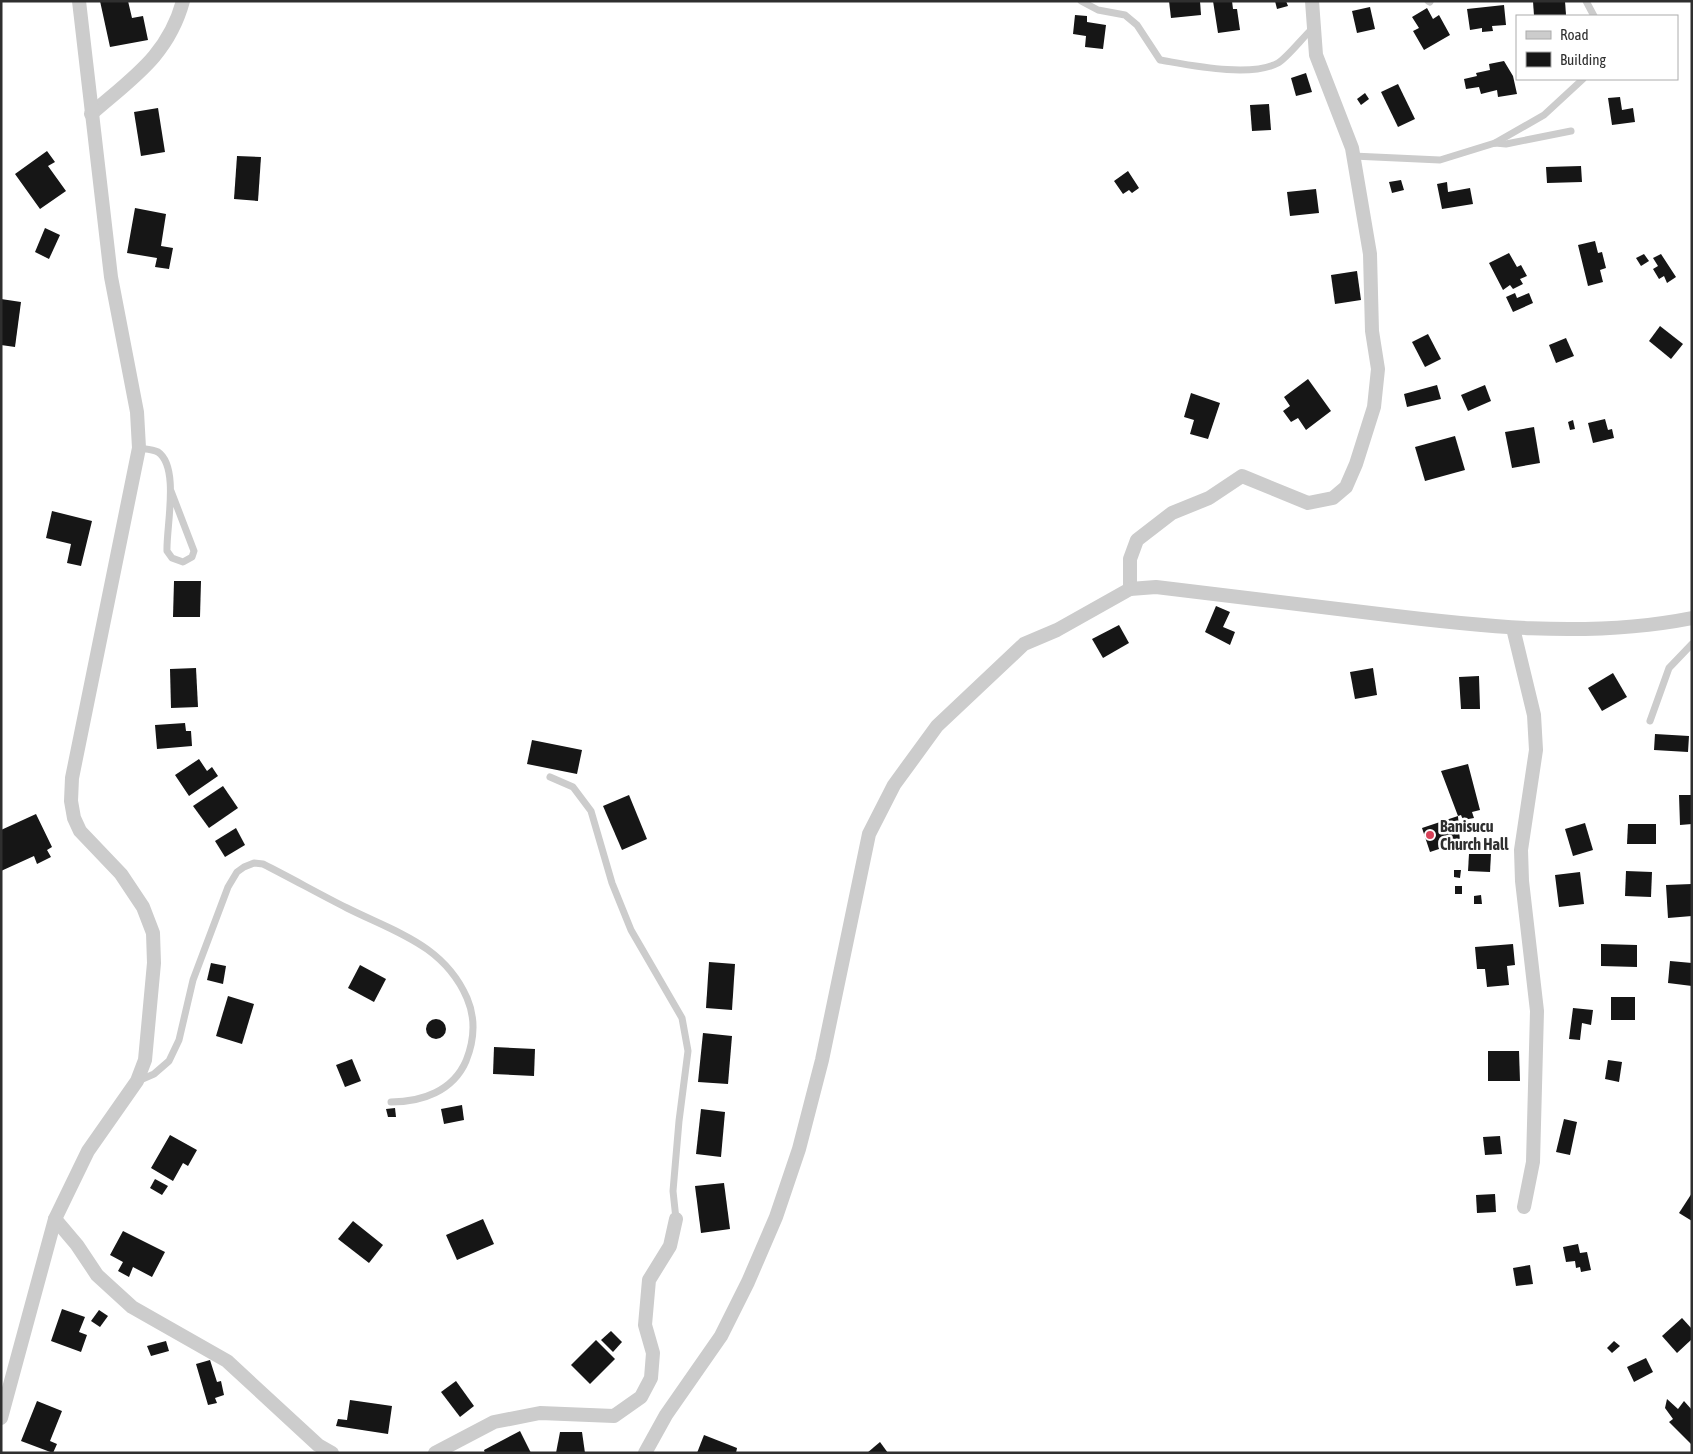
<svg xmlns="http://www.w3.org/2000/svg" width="1693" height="1454" font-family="'Asap Condensed',sans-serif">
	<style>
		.building { fill: #161616 }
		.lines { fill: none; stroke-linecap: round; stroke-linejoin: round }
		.lane { stroke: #ccc; stroke-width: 7 }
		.street { stroke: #ccc; stroke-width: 14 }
		.poi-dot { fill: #d74158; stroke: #fff; stroke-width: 2 }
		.labels { text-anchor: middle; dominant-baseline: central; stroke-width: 5; stroke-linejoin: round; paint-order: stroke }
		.poi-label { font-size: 16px; font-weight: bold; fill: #2f2f2f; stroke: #fff; text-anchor: start }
	</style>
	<rect width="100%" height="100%" fill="#fff"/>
	<!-- building -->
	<g class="building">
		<path d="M100,1H128L132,18L143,16L148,40L110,47Z"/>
		<path d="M1169,1H1200L1201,15L1171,18Z"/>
		<path d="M1213,1H1232L1233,9H1237L1240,30L1218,33Z"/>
		<path d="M1275,1H1286L1288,6L1277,9Z"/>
		<path d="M1533,1H1565L1566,15L1534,16Z"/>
		<path d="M1504,5L1506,25L1492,26L1493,31L1482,32V28L1470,30L1467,9Z"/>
		<path d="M1370,7L1375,29L1357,33L1352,11Z"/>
		<path d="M1427,8L1433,19L1439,15L1450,35L1424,50L1413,31L1419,28L1412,17Z"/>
		<path d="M1075,15L1087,16V22L1106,25L1103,49L1085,47L1086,36L1073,34Z"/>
		<path d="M1504,61L1513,76L1517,94L1498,97L1497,90L1481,94L1479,87L1466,89L1464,79L1477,76L1476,73L1490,70L1489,64Z"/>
		<path d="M1306,73L1312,92L1296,96L1291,78Z"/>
		<path d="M1398,84L1415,119L1398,127L1381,92Z"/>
		<path d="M1365,93L1369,99L1361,105L1357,99Z"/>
		<path d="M1620,97L1622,110L1633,108L1635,122L1612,125L1608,98Z"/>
		<path d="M1269,104L1271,130L1252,131L1250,105Z"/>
		<path d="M158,108L165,152L141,156L134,112Z"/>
		<path d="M47,151L55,162L48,166L66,191L40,209L15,174Z"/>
		<path d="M237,156L261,157L258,201L234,199Z"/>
		<path d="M1581,166L1582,182L1547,183L1546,167Z"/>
		<path d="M1128,171L1139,188L1132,193L1129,190L1123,194L1114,181Z"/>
		<path d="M1401,180L1404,190L1392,193L1389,182Z"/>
		<path d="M1447,182L1448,192L1470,188L1473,204L1442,209L1437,184Z"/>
		<path d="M1316,189L1319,213L1290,216L1287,192Z"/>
		<path d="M135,208L166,214L161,246L173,248L169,269L155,267L157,258L127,253Z"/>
		<path d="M45,228L60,235L49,259L35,252Z"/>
		<path d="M1595,241L1598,253L1602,252L1606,268L1600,270L1603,282L1588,286L1578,245Z"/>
		<path d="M1509,253L1517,267L1521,265L1527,276L1520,279L1523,284L1513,289L1510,285L1503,290L1489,263Z"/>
		<path d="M1644,254L1649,261L1641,266L1636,258Z"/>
		<path d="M1661,254L1676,277L1667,283L1664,276L1659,279L1653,269L1658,266L1653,258Z"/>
		<path d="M1357,271L1361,300L1335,304L1331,275Z"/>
		<path d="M1515,293L1517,298L1529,293L1533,303L1513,312L1506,297Z"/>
		<path d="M1,299L21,302L15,347L1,345Z"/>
		<path d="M1660,326L1683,344L1671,359L1649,341Z"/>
		<path d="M1428,334L1441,359L1425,367L1412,342Z"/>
		<path d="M1566,338L1574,356L1556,363L1549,345Z"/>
		<path d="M1308,379L1331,411L1306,430L1298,418L1291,422L1283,411L1290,406L1284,397Z"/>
		<path d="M1437,385L1441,399L1407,407L1404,394Z"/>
		<path d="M1485,385L1491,401L1468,411L1461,395Z"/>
		<path d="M1191,393L1220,403L1208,439L1190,434L1194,420L1184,417Z"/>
		<path d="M1605,419L1608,430L1612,429L1614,438L1593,443L1588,423Z"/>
		<path d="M1573,420L1575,429L1570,430L1568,422Z"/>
		<path d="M1534,427L1540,463L1512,468L1505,432Z"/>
		<path d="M1455,436L1465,470L1425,481L1415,447Z"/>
		<path d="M52,511L92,521L81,566L67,563L71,544L46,538Z"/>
		<path d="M174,581H201L200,617H173Z"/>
		<path d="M1216,606L1230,612L1223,627L1235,632L1230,645L1205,632Z"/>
		<path d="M1119,625L1129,643L1103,658L1092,639Z"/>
		<path d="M196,668L198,707L171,708L170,669Z"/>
		<path d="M1373,668L1377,695L1355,699L1350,672Z"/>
		<path d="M1613,673L1627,697L1602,711L1588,688Z"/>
		<path d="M1479,676L1480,709H1461L1459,677Z"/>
		<path d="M185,723L186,731H191L192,746L157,749L155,725Z"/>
		<path d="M1655,734L1689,736L1688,752L1654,750Z"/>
		<path d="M532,740L582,750L577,774L527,764Z"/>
		<path d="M199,759L207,771L212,767L218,776L189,796L175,775Z"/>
		<path d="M1468,764L1480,810L1472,812L1474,818L1463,820L1461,815L1458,816L1441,771Z"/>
		<path d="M223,786L238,808L209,828L193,806Z"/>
		<path d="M629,795L647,839L622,850L603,806Z"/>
		<path d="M1679,795H1692V824L1680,825Z"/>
		<path d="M36,814L52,847L47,850L51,857L37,864L34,856L1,871V830Z"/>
		<path d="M1458,816L1460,842L1430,852L1422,828Z"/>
		<path d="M1585,823L1593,850L1573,856L1565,829Z"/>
		<path d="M1628,824H1656V844H1627Z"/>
		<path d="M236,828L245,845L225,857L215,841Z"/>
		<path d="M1469,854H1491L1490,872L1468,871Z"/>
		<path d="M1454,870H1461L1460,878L1454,877Z"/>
		<path d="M1626,871L1652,872L1651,897L1625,896Z"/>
		<path d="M1580,872L1584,904L1559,907L1555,875Z"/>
		<path d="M1692,884V916L1668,918L1666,885Z"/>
		<rect x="1455" y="886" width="7" height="8"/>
		<path d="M1481,895L1482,904H1474V896Z"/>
		<path d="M1513,944L1515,965L1507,966L1509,985L1487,987L1485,969H1477L1475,947Z"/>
		<path d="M1601,944L1637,945V967L1601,966Z"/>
		<path d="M1670,961L1692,963V986L1668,983Z"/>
		<path d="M709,962L735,964L732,1010L706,1008Z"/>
		<path d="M211,963L226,966L223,984L207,980Z"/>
		<path d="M360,965L386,979L374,1002L348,988Z"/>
		<path d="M228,996L254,1004L242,1044L216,1036Z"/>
		<rect x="1611" y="997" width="24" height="23"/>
		<path d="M1573,1008L1593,1010L1591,1025L1582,1023L1580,1040L1569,1039Z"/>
		<circle cx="436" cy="1029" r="10"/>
		<path d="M703,1033L732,1036L728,1084L698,1082Z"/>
		<path d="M494,1047L535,1049L534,1076L493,1074Z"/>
		<path d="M1488,1051H1519L1520,1081H1488Z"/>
		<path d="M352,1059L361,1081L345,1087L336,1065Z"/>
		<path d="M1608,1060L1622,1062L1619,1082L1605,1079Z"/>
		<path d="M462,1105L464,1120L444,1124L441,1109Z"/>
		<path d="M395,1108L396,1117H388L386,1109Z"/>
		<path d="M701,1109L725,1112L721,1157L696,1154Z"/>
		<path d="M1564,1119L1577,1122L1570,1155L1556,1152Z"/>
		<path d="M170,1135L197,1150L188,1166L183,1163L173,1181L151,1168Z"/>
		<path d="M1500,1136L1502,1154L1485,1155L1483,1137Z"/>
		<path d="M155,1179L168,1186L162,1195L150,1188Z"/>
		<path d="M724,1183L730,1229L701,1233L695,1186Z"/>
		<path d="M1692,1193V1221L1679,1213Z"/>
		<path d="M1495,1194L1496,1212L1477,1213L1476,1195Z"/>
		<path d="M483,1219L494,1244L457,1260L446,1235Z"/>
		<path d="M353,1221L383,1245L369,1263L338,1239Z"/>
		<path d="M123,1231L165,1252L152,1277L133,1267L129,1277L118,1271L123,1262L110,1255Z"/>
		<path d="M1578,1244L1580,1253L1587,1252L1591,1270L1581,1272L1580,1267L1576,1268L1575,1261L1566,1262L1563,1247Z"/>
		<path d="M1530,1265L1533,1284L1516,1286L1513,1268Z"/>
		<path d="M62,1309L85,1317L79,1332L87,1335L81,1352L51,1341Z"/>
		<path d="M99,1310L108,1316L100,1327L91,1321Z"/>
		<path d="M1682,1318L1692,1329V1339L1677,1353L1662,1336Z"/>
		<path d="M611,1331L622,1342L613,1352L601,1340Z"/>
		<path d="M596,1340L615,1359L590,1384L571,1365Z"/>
		<path d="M166,1341L169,1351L151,1356L147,1346Z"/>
		<path d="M1614,1341L1620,1346L1612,1353L1607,1348Z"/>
		<path d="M1646,1358L1653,1372L1634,1382L1627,1367Z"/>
		<path d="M210,1360L217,1382L221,1381L224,1395L215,1398L217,1403L208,1405L196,1364Z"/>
		<path d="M456,1381L474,1406L460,1417L441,1392Z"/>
		<path d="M1667,1399L1678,1409L1684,1401L1692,1410V1445L1669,1422L1673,1419L1665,1408Z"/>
		<path d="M350,1400L392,1406L388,1434L336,1426L338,1419L347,1420Z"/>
		<path d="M37,1401L62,1411L50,1441L57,1444L53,1453L21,1441Z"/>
		<path d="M520,1431L531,1453H485L484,1450Z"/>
		<path d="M560,1432H582L585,1453H556Z"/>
		<path d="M704,1435L737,1448L736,1453H697Z"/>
		<path d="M880,1442L888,1453H867Z"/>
	</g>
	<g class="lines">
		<!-- lane -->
		<g class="lane">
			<path d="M1081,1L1098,10L1125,15L1137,25L1160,60C1190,65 1250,78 1278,63C1288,57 1303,37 1313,28"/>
			<path d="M1428,1L1430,2"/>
			<path d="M1586,1L1594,16"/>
			<path d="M1495,143L1544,115L1583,79"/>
			<path d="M1353,156L1440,160L1495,143L1506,144L1571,131"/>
			<path d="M139,448C145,449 152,449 158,452C180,467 166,528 167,551L172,558L183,562L192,557L194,551L171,491"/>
			<path d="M1650,721L1669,668L1692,644"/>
			<path d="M550,777L573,787L591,811L612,883L631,930L682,1018L688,1051L679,1121L673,1191L676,1219"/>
			<path d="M138,1081L154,1074L169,1061L179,1040L193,980L228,887L237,872L244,867L254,863L263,864C291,878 319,894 347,908C395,932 444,945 467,998C476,1019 474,1041 466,1061C453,1091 422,1102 391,1102"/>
		</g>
		<!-- street -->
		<g class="street">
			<path d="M91,114C132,78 168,56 183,1"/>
			<path d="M1130,589V559L1137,540L1172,513L1209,498L1242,476L1308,503L1333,498L1346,487L1356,464L1374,407L1378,369L1372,331L1370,254L1352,148L1316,55L1312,1"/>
			<path d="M1513,628L1534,715L1536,750L1521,850L1522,881L1537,1011L1533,1162L1524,1207"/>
			<path d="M55,1219L77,1245L97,1275L132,1307L227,1361L318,1445L332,1453"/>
			<path d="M1,1418L55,1219L88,1151L137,1081L145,1060L154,963L153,933L143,907L121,874L80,831L74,818L71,801L72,778L139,448L137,412L111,277L79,1"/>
			<path d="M435,1453L494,1422L540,1413L614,1416L641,1397L651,1378L653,1353L645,1325L649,1280L670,1246L676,1219"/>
			<path d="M645,1453L666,1415L721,1336L748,1282L776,1217L799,1149L822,1060L869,834L894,785L937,726L1024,644L1057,630L1130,589L1156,587C1228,596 1299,604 1371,613C1476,626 1586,639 1692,618"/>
		</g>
	</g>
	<!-- markers -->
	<circle class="poi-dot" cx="1430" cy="835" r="5"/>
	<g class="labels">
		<!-- poi labels -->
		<g class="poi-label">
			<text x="1440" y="826">Banisucu<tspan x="1440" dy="18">Church Hall</tspan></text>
		</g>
	</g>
	<!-- border -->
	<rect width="1693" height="1454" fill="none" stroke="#2f2f2f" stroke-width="5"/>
	<!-- legend -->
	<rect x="1516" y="15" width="162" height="65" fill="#ffffff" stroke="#acacac"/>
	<rect x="1526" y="31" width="25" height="8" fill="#cccccc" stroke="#acacac"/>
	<text x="1560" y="40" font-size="15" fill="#2f2f2f">Road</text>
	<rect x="1526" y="52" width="25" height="15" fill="#161616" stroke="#acacac"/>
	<text x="1560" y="65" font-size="15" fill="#2f2f2f">Building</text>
</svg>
